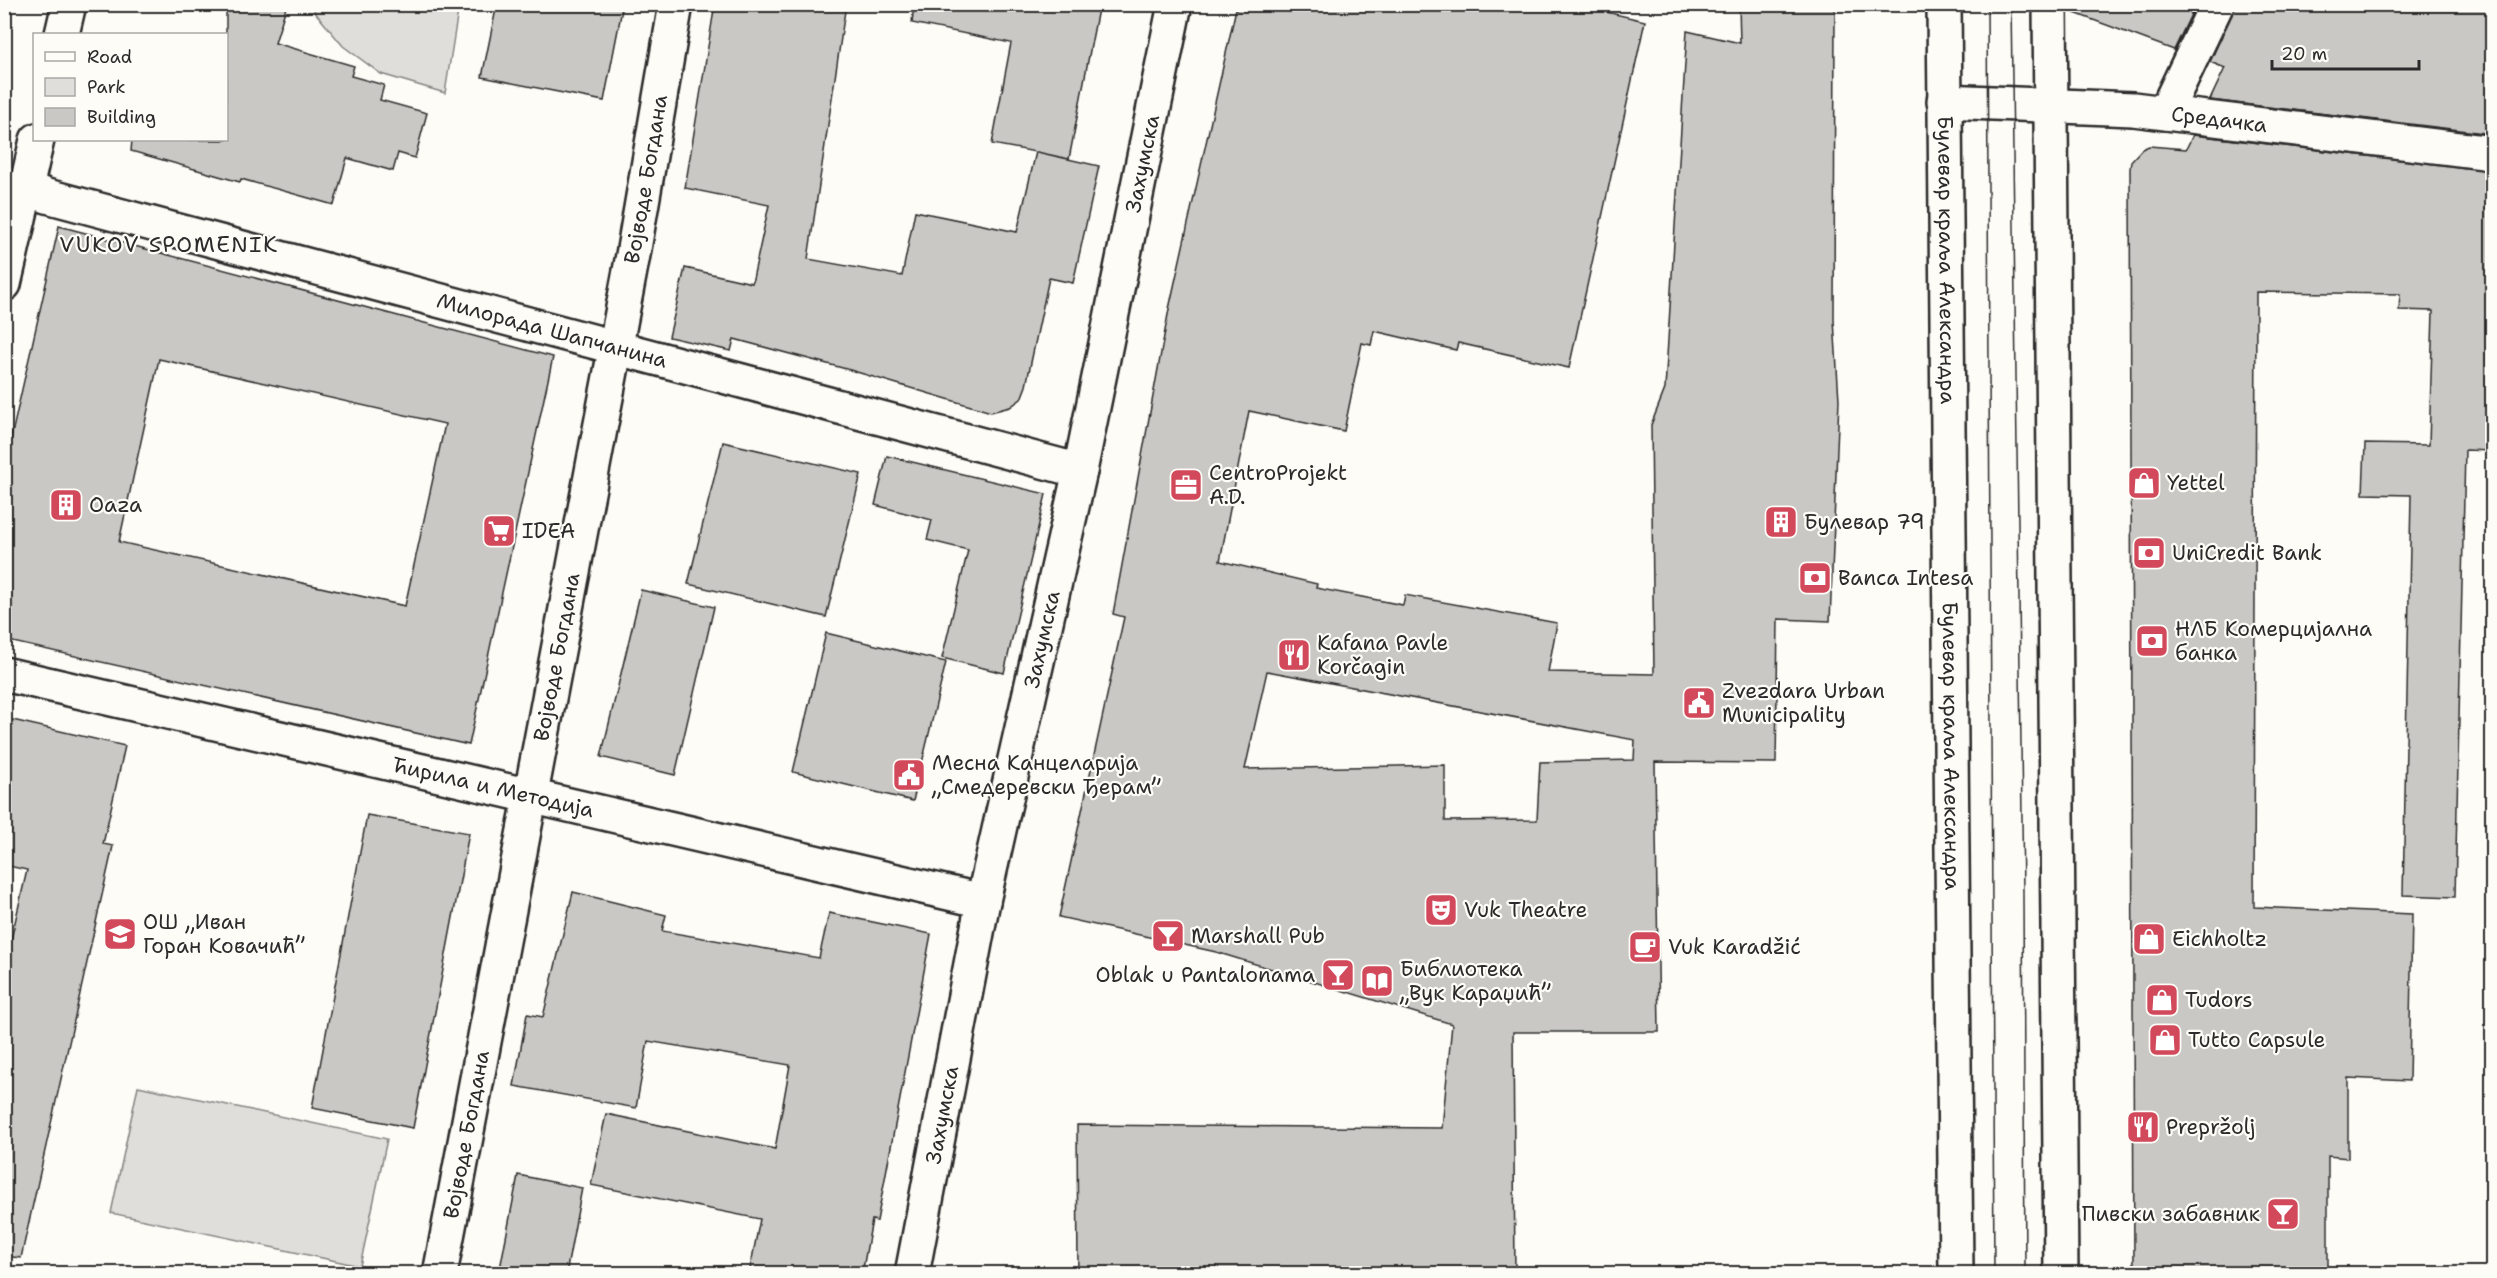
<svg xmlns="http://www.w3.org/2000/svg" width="2497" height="1278" font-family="'Shantell Sans',sans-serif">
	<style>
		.green { fill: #dfdeda; stroke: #858482; stroke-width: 1.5 }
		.building { fill: #c9c8c4; stroke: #2b2b2b; stroke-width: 1.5; fill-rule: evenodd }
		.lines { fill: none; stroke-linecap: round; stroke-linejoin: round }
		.minor-casing { stroke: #2b2b2b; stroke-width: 38 }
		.major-casing { stroke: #2b2b2b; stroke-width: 38 }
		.minor { stroke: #fdfcf7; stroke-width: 33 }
		.major { stroke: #fdfcf7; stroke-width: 33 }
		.tram { stroke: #2b2b2b; stroke-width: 1.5 }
		.labels { text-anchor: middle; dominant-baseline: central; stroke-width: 4.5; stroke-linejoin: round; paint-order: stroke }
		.street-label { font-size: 21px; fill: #2b2b2b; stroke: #fdfcf7 }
		.poi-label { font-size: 21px; fill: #2b2b2b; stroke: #fdfcf7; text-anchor: start }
		.neighbourhood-label { font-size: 22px; letter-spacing: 1.5px; fill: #2b2b2b; stroke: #fdfcf7 }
	</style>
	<rect width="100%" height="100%" fill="#fdfcf7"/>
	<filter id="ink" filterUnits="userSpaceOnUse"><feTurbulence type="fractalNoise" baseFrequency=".0167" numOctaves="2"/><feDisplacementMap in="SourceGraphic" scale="12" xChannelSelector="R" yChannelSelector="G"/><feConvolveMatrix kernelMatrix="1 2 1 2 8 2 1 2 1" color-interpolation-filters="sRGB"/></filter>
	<g filter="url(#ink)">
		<!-- green -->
		<g class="green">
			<path d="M316,4L459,5L445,93L381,74L343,46L314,11Z"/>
			<path d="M138,1086L387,1139L360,1266L111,1213Z"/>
		</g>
		<!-- building -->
		<g class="building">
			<path d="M226,4H287L275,43L354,66L351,76L384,85L380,100L427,113L415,158L398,153L393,171L347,158L334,205L241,179L240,182L131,151L132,140H226Z"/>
			<path d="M497,4H623L604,101L482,77Z"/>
			<path d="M715,4H846L808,259L902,276L915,211L1017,232L1036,152L992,144L1011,43L912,23L914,4H1099L1069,159L1037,152L1099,166L1073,283L1049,278L1026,386L1021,399L1010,407L991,412L850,370L734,339L731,351L669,337L685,268L752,283L769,205L685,188Z"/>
			<path d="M1237,4H1572L1645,21L1569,368L1458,343L1456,350L1374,331L1371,345L1362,343L1344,431L1249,411L1220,561L1317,584L1316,588L1403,605L1405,595L1557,623L1548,672L1654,674L1651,425L1665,389L1687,31L1740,43L1739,4H1835L1834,320L1839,400L1830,621L1778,619L1776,763L1655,762L1659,1032H1513L1515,1274H1078L1077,1125L1442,1128L1452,1024L1216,952L1059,917L1124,617L1113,614L1169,309ZM1267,671L1635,740L1634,760L1540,762L1537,820L1445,821V765L1245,769Z"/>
			<path d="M2069,4H2196L2174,50L2069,11Z"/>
			<path d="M2235,4H2473L2493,7V134L2210,100L2225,68L2210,62Z"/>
			<path d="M2193,135L2493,171V451L2465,450L2455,897L2403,895L2411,495L2363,494L2365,444L2429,445L2433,311L2399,310L2400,294L2256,292L2254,907L2412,914L2409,1081L2348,1078V1158L2328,1156V1274H2134L2130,169L2131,161L2142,149L2149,146L2186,149Z"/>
			<path d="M59,226L553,357L469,745L4,640V469ZM159,359L445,424L405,606L119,542Z"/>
			<path d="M723,442L861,474L826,617L688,584Z"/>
			<path d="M887,456L1046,494L1004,673L942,658L968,550L927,540L932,520L875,505Z"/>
			<path d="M641,590L714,607L675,775L601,757Z"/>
			<path d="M826,633L946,662L913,801L793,772Z"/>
			<path d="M4,718L125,746L103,844L113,846L21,1258L4,1256V970L27,870L4,865Z"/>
			<path d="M367,815L469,833L413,1128L312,1108Z"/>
			<path d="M573,892L666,915L662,931L819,958L829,913L931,934L877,1221L872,1220L862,1274H749L760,1219L591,1185L606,1114L775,1149L790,1065L648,1041L636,1108L514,1086L527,1014L543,1017Z"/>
			<path d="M518,1175L582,1188L566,1274H499Z"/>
		</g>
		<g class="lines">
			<defs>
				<g id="minor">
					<path d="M62,34L69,4"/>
					<path id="s1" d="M1944,101L2133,109L2492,153"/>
					<path d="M2165,113L2217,4"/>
					<path id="s2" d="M25,188L47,196L1080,471"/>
					<path d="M4,284L37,140"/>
					<path id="s3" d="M4,674L983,901"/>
					<path id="s4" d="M440,1274L633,255L676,4"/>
					<path id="s5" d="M912,1274L983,901L1080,471L1175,4"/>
				</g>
				<g id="major">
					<path id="s6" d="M1944,4L1956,1274"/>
					<path d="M2050,4L2061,1274"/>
				</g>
			</defs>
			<!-- minor casing -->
			<use href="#minor" class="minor-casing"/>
			<!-- major casing -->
			<use href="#major" class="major-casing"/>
			<!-- minor -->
			<use href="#minor" class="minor"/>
			<!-- major -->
			<use href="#major" class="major"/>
			<!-- tram -->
			<g class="tram">
				<path d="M1987,4L1994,1274"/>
				<path d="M2011,4L2023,893L2025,1274"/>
			</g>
		</g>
	</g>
	<!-- icons -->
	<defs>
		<symbol id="shop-square" viewBox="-11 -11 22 22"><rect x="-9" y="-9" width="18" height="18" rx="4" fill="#d1495b" stroke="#fdfcf7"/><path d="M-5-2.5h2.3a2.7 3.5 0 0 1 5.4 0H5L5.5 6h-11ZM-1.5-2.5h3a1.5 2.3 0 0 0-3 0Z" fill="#fff"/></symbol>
		<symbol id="office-square" viewBox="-11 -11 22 22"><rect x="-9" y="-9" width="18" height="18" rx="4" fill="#d1495b" stroke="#fdfcf7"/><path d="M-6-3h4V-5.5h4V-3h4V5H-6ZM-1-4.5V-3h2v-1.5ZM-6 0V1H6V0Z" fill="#fff"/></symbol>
		<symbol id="building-square" viewBox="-11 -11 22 22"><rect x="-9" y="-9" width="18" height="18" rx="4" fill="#d1495b" stroke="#fdfcf7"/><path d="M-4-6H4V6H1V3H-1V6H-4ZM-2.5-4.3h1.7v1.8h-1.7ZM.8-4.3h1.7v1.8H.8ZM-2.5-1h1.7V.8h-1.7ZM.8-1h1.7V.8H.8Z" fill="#fff"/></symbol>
		<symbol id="supermarket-square" viewBox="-11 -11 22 22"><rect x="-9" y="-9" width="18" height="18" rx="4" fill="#d1495b" stroke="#fdfcf7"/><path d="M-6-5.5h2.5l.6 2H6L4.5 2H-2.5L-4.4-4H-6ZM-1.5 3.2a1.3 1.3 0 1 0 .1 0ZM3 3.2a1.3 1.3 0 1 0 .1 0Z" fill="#fff"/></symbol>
		<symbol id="bank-square" viewBox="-11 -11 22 22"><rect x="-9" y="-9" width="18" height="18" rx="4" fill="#d1495b" stroke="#fdfcf7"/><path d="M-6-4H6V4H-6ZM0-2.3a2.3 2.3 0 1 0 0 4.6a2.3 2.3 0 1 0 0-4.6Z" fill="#fff"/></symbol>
		<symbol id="restaurant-square" viewBox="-11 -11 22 22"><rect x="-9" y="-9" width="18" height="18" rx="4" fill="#d1495b" stroke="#fdfcf7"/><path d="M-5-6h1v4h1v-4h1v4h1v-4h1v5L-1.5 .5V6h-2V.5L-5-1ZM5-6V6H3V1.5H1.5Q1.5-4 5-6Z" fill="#fff"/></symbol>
		<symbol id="civic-square" viewBox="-11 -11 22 22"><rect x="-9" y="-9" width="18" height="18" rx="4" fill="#d1495b" stroke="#fdfcf7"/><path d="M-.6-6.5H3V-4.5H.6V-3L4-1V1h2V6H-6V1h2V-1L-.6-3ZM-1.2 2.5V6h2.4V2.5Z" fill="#fff"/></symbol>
		<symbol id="theatre-square" viewBox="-11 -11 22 22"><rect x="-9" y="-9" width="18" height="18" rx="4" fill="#d1495b" stroke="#fdfcf7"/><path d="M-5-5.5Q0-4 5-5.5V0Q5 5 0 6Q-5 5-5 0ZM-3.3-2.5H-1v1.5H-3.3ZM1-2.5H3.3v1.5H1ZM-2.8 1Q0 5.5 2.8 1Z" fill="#fff"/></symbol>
		<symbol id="school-square" viewBox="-11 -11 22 22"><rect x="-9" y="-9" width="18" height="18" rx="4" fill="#d1495b" stroke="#fdfcf7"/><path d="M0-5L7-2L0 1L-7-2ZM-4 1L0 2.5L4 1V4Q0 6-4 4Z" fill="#fff"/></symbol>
		<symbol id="bar-square" viewBox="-11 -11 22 22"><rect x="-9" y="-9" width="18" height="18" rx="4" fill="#d1495b" stroke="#fdfcf7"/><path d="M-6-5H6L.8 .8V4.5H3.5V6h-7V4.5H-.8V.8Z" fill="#fff"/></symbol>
		<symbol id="cafe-square" viewBox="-11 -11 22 22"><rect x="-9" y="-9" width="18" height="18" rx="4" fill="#d1495b" stroke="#fdfcf7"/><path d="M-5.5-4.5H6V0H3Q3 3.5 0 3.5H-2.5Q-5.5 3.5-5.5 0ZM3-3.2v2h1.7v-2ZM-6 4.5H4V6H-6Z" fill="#fff"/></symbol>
		<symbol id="library-square" viewBox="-11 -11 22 22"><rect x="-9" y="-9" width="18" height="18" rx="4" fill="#d1495b" stroke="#fdfcf7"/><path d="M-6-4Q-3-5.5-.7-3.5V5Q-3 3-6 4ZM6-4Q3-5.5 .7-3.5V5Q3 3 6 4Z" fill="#fff"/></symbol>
	</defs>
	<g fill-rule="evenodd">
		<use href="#shop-square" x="2125" y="464" width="38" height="38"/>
		<use href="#office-square" x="1167" y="466" width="38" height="38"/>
		<use href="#building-square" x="47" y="486" width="38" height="38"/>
		<use href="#building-square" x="1762" y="503" width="38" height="38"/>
		<use href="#supermarket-square" x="480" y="512" width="38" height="38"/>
		<use href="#bank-square" x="2130" y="534" width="38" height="38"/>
		<use href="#bank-square" x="1796" y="559" width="38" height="38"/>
		<use href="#bank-square" x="2133" y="622" width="38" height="38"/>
		<use href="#restaurant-square" x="1275" y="636" width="38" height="38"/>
		<use href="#civic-square" x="1680" y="684" width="38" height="38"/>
		<use href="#civic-square" x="890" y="756" width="38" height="38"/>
		<use href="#theatre-square" x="1422" y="891" width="38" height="38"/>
		<use href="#school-square" x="101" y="915" width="38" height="38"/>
		<use href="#bar-square" x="1149" y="917" width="38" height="38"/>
		<use href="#shop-square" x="2130" y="920" width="38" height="38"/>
		<use href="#cafe-square" x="1626" y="928" width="38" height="38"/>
		<use href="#bar-square" x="1319" y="956" width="38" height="38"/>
		<use href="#library-square" x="1358" y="962" width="38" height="38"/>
		<use href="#shop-square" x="2143" y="981" width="38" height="38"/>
		<use href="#shop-square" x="2146" y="1021" width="38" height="38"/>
		<use href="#restaurant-square" x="2124" y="1108" width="38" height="38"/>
		<use href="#bar-square" x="2264" y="1195" width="38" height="38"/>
	</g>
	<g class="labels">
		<!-- street labels -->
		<g class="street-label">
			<text stroke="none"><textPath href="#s1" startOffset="276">Средачка</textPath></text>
			<text stroke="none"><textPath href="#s5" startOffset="1134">Захумска</textPath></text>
			<text stroke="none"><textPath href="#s4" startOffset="1114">Војводе Богдана</textPath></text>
			<text stroke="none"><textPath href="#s6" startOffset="256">Булевар краља Александра</textPath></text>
			<text stroke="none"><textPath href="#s2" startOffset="546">Милорада Шапчанина</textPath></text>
			<text stroke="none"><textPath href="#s5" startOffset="648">Захумска</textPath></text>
			<text stroke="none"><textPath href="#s4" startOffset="628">Војводе Богдана</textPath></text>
			<text stroke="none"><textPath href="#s6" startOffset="742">Булевар краља Александра</textPath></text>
			<text stroke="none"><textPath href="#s3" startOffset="502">Ћирила и Методија</textPath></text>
			<text stroke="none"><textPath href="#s5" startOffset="162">Захумска</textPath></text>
			<text stroke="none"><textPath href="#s4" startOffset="142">Војводе Богдана</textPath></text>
		</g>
		<!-- poi labels -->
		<g class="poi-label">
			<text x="1209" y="473">CentroProjekt<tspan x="1209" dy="24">A.D.</tspan></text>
			<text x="2167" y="483">Yettel</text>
			<text x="89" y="505">Oaza</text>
			<text x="1804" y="522">Булевар 79</text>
			<text x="522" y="531">IDEA</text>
			<text x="2172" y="553">UniCredit Bank</text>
			<text x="1838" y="578">Banca Intesa</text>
			<text x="2175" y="629">НЛБ Комерцијална<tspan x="2175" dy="24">банка</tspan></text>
			<text x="1317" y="643">Kafana Pavle<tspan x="1317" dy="24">Korčagin</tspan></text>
			<text x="1722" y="691">Zvezdara Urban<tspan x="1722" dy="24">Municipality</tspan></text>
			<text x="932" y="763">Месна Канцеларија<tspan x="932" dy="24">„Смедеревски Ђерам”</tspan></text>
			<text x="1464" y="910">Vuk Theatre</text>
			<text x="143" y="922">ОШ „Иван<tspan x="143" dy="24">Горан Ковачић”</tspan></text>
			<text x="1191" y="936">Marshall Pub</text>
			<text x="2172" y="939">Eichholtz</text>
			<text x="1668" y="947">Vuk Karadžić</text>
			<text x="1400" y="969">Библиотека<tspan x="1400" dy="24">„Вук Караџић”</tspan></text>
			<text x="1315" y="975" text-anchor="end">Oblak u Pantalonama</text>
			<text x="2185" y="1000">Tudors</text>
			<text x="2188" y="1040">Tutto Capsule</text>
			<text x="2166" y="1127">Prepržolj</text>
			<text x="2260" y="1214" text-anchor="end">Пивски забавник</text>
		</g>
		<!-- neighbourhood labels -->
		<g class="neighbourhood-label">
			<text x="169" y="244">VUKOV SPOMENIK</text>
		</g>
	</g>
	<!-- margin -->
	<rect width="2497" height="1278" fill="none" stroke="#fdfcf7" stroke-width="24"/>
	<rect x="12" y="12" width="2473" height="1254" fill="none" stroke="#2b2b2b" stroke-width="2" filter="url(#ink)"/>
	<!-- legend -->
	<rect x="33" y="33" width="195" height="108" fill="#fdfcf7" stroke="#a9a8a5" stroke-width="1.5"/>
	<rect x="45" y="52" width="30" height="9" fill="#fdfcf7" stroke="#a9a8a5" stroke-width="1.5"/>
	<text x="87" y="63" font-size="18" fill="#2b2b2b">Road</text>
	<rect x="45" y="78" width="30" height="18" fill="#dfdeda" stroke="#a9a8a5" stroke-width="1.5"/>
	<text x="87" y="93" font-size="18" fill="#2b2b2b">Park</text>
	<rect x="45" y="108" width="30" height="18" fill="#c9c8c4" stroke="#a9a8a5" stroke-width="1.5"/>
	<text x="87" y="123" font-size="18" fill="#2b2b2b">Building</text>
	<!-- scale -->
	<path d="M2272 60v9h147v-9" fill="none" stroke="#2b2b2b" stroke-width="3"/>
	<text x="2281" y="60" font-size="18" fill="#2b2b2b" stroke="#fdfcf7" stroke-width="4.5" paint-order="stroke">20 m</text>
</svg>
